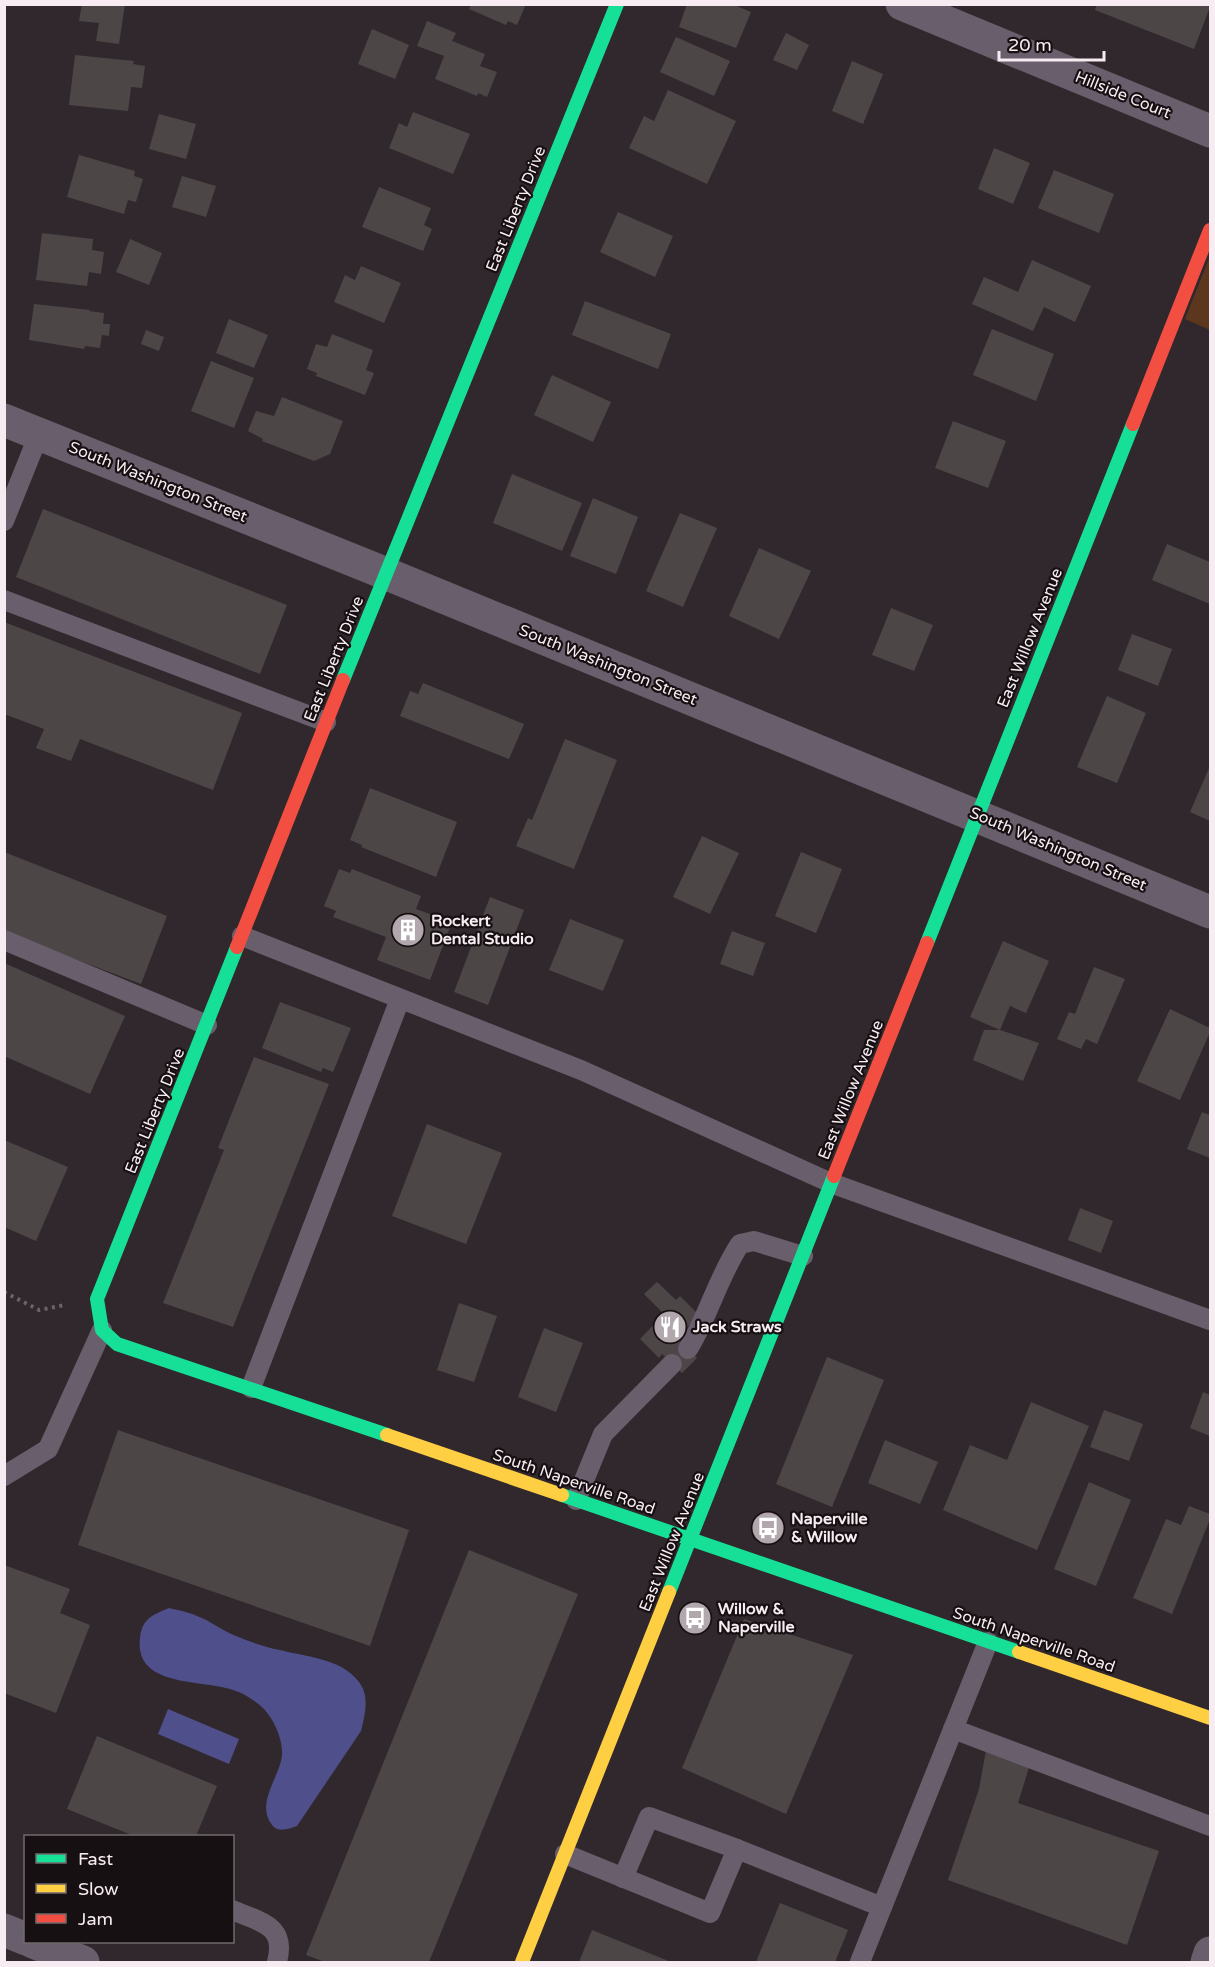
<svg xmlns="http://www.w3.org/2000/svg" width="1215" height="1967" font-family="'Varela Round',sans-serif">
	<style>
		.green { fill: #5d371d }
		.water { fill: #4e4f8b }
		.building { fill: #4d4647 }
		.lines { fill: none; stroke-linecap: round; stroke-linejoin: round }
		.path { stroke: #6b636c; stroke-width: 4; stroke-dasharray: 3 4.5; stroke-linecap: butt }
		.lane { stroke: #685e6c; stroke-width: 20 }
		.street { stroke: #685e6c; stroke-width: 33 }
		.fast { stroke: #16e098; stroke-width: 14 }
		.slow { stroke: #ffcf43; stroke-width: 14 }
		.jam { stroke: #f24e42; stroke-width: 14 }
		.labels { text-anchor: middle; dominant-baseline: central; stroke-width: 4.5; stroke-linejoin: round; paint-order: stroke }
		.street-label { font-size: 16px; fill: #f7ecf1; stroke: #171013 }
		.poi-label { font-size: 16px; font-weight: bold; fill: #f7ecf1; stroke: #171013; text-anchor: start }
	</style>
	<rect width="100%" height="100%" fill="#30282c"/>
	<!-- green -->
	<path class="green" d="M1210,256V330L1185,319Z"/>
	<!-- water -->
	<g class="water">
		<path d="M169,1608C183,1611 195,1614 208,1621C217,1626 226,1632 236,1636C250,1642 265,1647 280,1650C306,1657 341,1658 359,1682C370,1696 365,1715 361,1731L297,1826C289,1829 278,1833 272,1825C255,1803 280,1777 282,1755C283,1739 274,1720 264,1709C256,1701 243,1693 233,1690C202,1679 134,1688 140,1638C142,1619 152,1615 169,1608Z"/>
		<path d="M168,1709L239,1739L229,1764L158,1734Z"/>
	</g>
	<!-- building -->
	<g class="building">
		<path d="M82,4H125L119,44L96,41L99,23L79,21Z"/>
		<path d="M471,4H526L517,25L508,21L506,25L469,9Z"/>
		<path d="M687,4H732L751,12L736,48L679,27Z"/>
		<path d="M1097,4H1203L1210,7L1194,49L1095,10Z"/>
		<path d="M427,21L456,33L452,41L485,54L480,66L497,72L487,97L478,93L477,96L435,79L444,56L417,46Z"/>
		<path d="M372,29L409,45L395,79L358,64Z"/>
		<path d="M786,33L809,45L797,70L773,60Z"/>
		<path d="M676,37L730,61L714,96L660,72Z"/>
		<path d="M75,55L134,61L133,64L145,66L142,88L131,87L128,111L69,105Z"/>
		<path d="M852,61L883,74L863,124L832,111Z"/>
		<path d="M668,90L736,121L707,184L629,148L644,116L654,121Z"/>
		<path d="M413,112L470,134L453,174L389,148L399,123L407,127Z"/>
		<path d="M159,114L196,124L186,159L149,149Z"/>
		<path d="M994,148L1030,163L1013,204L978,189Z"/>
		<path d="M79,155L135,171L134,176L143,179L136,202L128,200L124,214L67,197Z"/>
		<path d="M1054,170L1114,194L1099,233L1038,208Z"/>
		<path d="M182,176L216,186L206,217L172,207Z"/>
		<path d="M379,187L431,208L424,225L432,229L423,251L362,227Z"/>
		<path d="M618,212L673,236L655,277L600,252Z"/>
		<path d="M42,233L93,239L92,250L104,252L101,274L89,272L87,286L36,280Z"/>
		<path d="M130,239L162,253L149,285L116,272Z"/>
		<path d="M1032,260L1091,286L1075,322L1044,307L1033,331L972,304L984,277L1018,292Z"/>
		<path d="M361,266L401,283L384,323L334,302L345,275L355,280Z"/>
		<path d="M585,301L671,334L658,369L572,335Z"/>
		<path d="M34,304L90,310L89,311L104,313L103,324H110L109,336L102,335L100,348L85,346L84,349L29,340Z"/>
		<path d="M229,319L268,335L254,368L216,353Z"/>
		<path d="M992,329L1054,354L1036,401L973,375Z"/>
		<path d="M146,330L164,337L159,351L141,344Z"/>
		<path d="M332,334L373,350L366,370L374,373L365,395L316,376L317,373L307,369L316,344L327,347Z"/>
		<path d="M211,361L254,378L234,428L191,411Z"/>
		<path d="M552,375L611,402L593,442L534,415Z"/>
		<path d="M282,397L343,421L330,454L314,461L262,441L263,439L248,431L256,411L274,416Z"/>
		<path d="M953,421L1006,441L988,488L935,468Z"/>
		<path d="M512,474L582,503L562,551L493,523Z"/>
		<path d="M593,498L638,517L616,574L570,556Z"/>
		<path d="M43,509L287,605L260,674L16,577Z"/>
		<path d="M680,513L717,528L683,607L646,591Z"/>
		<path d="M1167,544L1210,562V604L1152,580Z"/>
		<path d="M759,548L811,571L779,639L729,616Z"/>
		<path d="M891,608L933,625L914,671L872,655Z"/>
		<path d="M4,622L242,713L213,790L80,739L71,761L36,748L44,729L4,714Z"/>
		<path d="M1132,634L1172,649L1158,686L1118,670Z"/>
		<path d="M423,683L524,724L509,759L400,716L410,691L418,694Z"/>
		<path d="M1107,696L1146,713L1117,783L1077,767Z"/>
		<path d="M565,739L617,760L574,869L516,846L528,818L532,820Z"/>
		<path d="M1210,766V821L1190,812Z"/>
		<path d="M370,788L457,822L436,877L361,847L362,845L350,840Z"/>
		<path d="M702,836L739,853L710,914L673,897Z"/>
		<path d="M4,852L167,916L141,984L4,932Z"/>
		<path d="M801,852L842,869L816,933L775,916Z"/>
		<path d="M339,869L350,873L352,869L421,896L416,909L452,922L430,980L377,960L386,937L333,917L336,911L324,906Z"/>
		<path d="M490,897L524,910L488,1005L454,992Z"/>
		<path d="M570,919L624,940L603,991L549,970Z"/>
		<path d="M732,931L765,943L753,976L720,964Z"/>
		<path d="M1003,941L1049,961L1026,1013L1010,1006L1000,1030L1039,1043L1023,1081L973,1060L984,1030H1000L970,1017Z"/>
		<path d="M4,963L125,1016L90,1094L4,1056Z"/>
		<path d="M1094,967L1125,979L1097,1044L1086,1039L1081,1049L1057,1039L1069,1012L1075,1014Z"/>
		<path d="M280,1002L351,1028L333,1072L323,1068L321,1072L262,1048Z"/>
		<path d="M1170,1009L1210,1028V1032L1180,1100L1137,1081Z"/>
		<path d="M254,1057L329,1084L233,1327L163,1303L224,1150L218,1148Z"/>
		<path d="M1202,1112L1210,1115V1158L1187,1149Z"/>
		<path d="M427,1124L502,1153L466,1244L392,1216Z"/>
		<path d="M4,1140L68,1167L36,1241L4,1227Z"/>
		<path d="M1080,1208L1113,1221L1101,1253L1068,1240Z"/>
		<path d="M657,1282L676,1300L680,1296L699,1315L677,1338L697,1358L682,1373L662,1354L659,1358L640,1339L664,1314L644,1294Z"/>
		<path d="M459,1303L497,1316L474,1382L437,1370Z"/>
		<path d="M544,1328L583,1343L556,1412L518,1397Z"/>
		<path d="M827,1357L884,1380L832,1507L776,1484Z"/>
		<path d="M1203,1392L1210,1395V1436L1190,1428Z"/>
		<path d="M1031,1402L1089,1426L1037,1550L943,1510L970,1445L1007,1460Z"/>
		<path d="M1104,1410L1143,1424L1129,1461L1090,1447Z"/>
		<path d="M118,1430L409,1530L370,1646L78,1545Z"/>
		<path d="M885,1440L938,1462L920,1504L868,1483Z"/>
		<path d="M1089,1482L1131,1500L1096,1586L1054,1569Z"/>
		<path d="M1189,1506L1210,1514V1519L1172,1614L1133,1598L1166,1519L1181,1525Z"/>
		<path d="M469,1550L578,1594L429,1962H325L306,1955Z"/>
		<path d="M4,1565L70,1589L60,1613L90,1625L56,1713L4,1693Z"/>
		<path d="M744,1619L853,1655L786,1814L682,1768Z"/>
		<path d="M97,1736L217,1786L196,1836H134L67,1809Z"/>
		<path d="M987,1745L1031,1761L1018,1803L1159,1851L1127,1945L948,1880L979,1789Z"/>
		<path d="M780,1903L848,1930L835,1962H756Z"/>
		<path d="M592,1930L671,1962H579Z"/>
	</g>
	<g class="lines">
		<!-- path -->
		<path class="path" d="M4,1292L39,1310L65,1305"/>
		<!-- lane -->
		<g class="lane">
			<path d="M4,521L39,434"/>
			<path d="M4,600L326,722"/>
			<path d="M242,936L581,1070L831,1183L1210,1320"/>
			<path d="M4,940L207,1025"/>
			<path d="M688,1349C709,1315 718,1277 740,1244L754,1241L803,1256"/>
			<path d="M251,1388L400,999"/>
			<path d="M4,1476L48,1449L102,1330"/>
			<path d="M576,1500L603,1434L672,1364"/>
			<path d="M953,1729L1210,1826"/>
			<path d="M565,1854L710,1913L737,1849L882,1907"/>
			<path d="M623,1878L649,1817L737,1849"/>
			<path d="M232,1910C260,1922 287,1925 277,1962"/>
			<path d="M860,1962L988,1642"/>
		</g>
		<!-- street -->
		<g class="street">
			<path d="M902,4L1210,131"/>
			<path d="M4,420L387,574L1210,912"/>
			<path d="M4,1930L26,1939"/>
			<path d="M33,1942L83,1962"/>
			<path d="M1207,1962L1210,1953"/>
		</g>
		<!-- fast -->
		<g class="fast">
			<path d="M343,680L617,4"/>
			<path d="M927,943L1133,424"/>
			<path d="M237,947L97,1299L102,1330L117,1344L387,1435"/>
			<path d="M562,1495L1019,1652"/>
			<path d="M669,1592L834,1176"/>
		</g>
		<!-- slow -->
		<g class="slow">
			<path d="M387,1435L562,1495"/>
			<path d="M1019,1652L1210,1718"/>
			<path d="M522,1962L669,1592"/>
		</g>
		<!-- jam -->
		<g class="jam">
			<path d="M1133,424L1210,230"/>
			<path d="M237,947L343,680"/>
			<path d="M834,1176L927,943"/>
		</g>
	</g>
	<!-- icons -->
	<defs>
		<symbol id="building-disc" viewBox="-11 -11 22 22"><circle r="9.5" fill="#b1a7ac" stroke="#171013"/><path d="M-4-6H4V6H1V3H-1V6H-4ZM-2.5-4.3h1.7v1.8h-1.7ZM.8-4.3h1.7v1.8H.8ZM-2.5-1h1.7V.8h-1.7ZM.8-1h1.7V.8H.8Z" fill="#fff"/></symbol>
		<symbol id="restaurant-disc" viewBox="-11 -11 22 22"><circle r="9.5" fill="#b1a7ac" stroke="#171013"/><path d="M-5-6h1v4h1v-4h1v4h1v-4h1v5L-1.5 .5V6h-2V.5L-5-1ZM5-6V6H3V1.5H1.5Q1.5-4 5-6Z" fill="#fff"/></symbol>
		<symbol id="bus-disc" viewBox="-11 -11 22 22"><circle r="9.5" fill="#b1a7ac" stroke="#171013"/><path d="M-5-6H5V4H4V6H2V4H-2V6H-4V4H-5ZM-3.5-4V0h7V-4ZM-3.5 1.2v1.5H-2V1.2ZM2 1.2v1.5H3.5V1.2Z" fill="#fff"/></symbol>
	</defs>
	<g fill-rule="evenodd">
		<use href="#building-disc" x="389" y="911" width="38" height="38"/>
		<use href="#restaurant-disc" x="651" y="1308" width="38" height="38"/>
		<use href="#bus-disc" x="749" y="1509" width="38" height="38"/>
		<use href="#bus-disc" x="676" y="1599" width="38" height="38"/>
	</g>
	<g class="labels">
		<!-- street labels -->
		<g class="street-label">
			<text transform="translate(1123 95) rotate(22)">Hillside Court</text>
			<text transform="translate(516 209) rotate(-68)">East Liberty Drive</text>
			<text transform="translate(158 482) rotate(22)">South Washington Street</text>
			<text transform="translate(1030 638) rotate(-68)">East Willow Avenue</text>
			<text transform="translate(334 659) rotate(-68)">East Liberty Drive</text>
			<text transform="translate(608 665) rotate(22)">South Washington Street</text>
			<text transform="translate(1058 849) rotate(23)">South Washington Street</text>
			<text transform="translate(851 1090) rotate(-68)">East Willow Avenue</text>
			<text transform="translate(155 1111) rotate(-68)">East Liberty Drive</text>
			<text transform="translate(574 1482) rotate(19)">South Naperville Road</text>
			<text transform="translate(672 1542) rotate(-68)">East Willow Avenue</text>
			<text transform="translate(1034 1640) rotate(19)">South Naperville Road</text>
		</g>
		<!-- poi labels -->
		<g class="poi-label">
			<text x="431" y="921">Rockert<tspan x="431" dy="18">Dental Studio</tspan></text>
			<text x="693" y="1327">Jack Straws</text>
			<text x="791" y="1519">Naperville<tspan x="791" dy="18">&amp; Willow</tspan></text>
			<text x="718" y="1609">Willow &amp;<tspan x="718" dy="18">Naperville</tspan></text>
		</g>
	</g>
	<!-- border -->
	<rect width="1215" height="1967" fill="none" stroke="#f7ecf1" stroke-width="12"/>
	<!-- legend -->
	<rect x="24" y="1835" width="210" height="108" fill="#171013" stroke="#71686c" stroke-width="1.5"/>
	<rect x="36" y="1854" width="30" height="9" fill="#16e098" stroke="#71686c" stroke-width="1.5"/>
	<text x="78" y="1865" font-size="18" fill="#f7ecf1">Fast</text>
	<rect x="36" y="1884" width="30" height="9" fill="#ffcf43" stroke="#71686c" stroke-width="1.5"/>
	<text x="78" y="1895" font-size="18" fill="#f7ecf1">Slow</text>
	<rect x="36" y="1914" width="30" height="9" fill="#f24e42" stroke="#71686c" stroke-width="1.5"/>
	<text x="78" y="1925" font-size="18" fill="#f7ecf1">Jam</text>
	<!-- scale -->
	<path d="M999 51v9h105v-9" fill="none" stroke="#f7ecf1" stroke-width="3"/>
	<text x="1008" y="51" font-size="18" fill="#f7ecf1" stroke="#171013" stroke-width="4.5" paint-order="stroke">20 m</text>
</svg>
